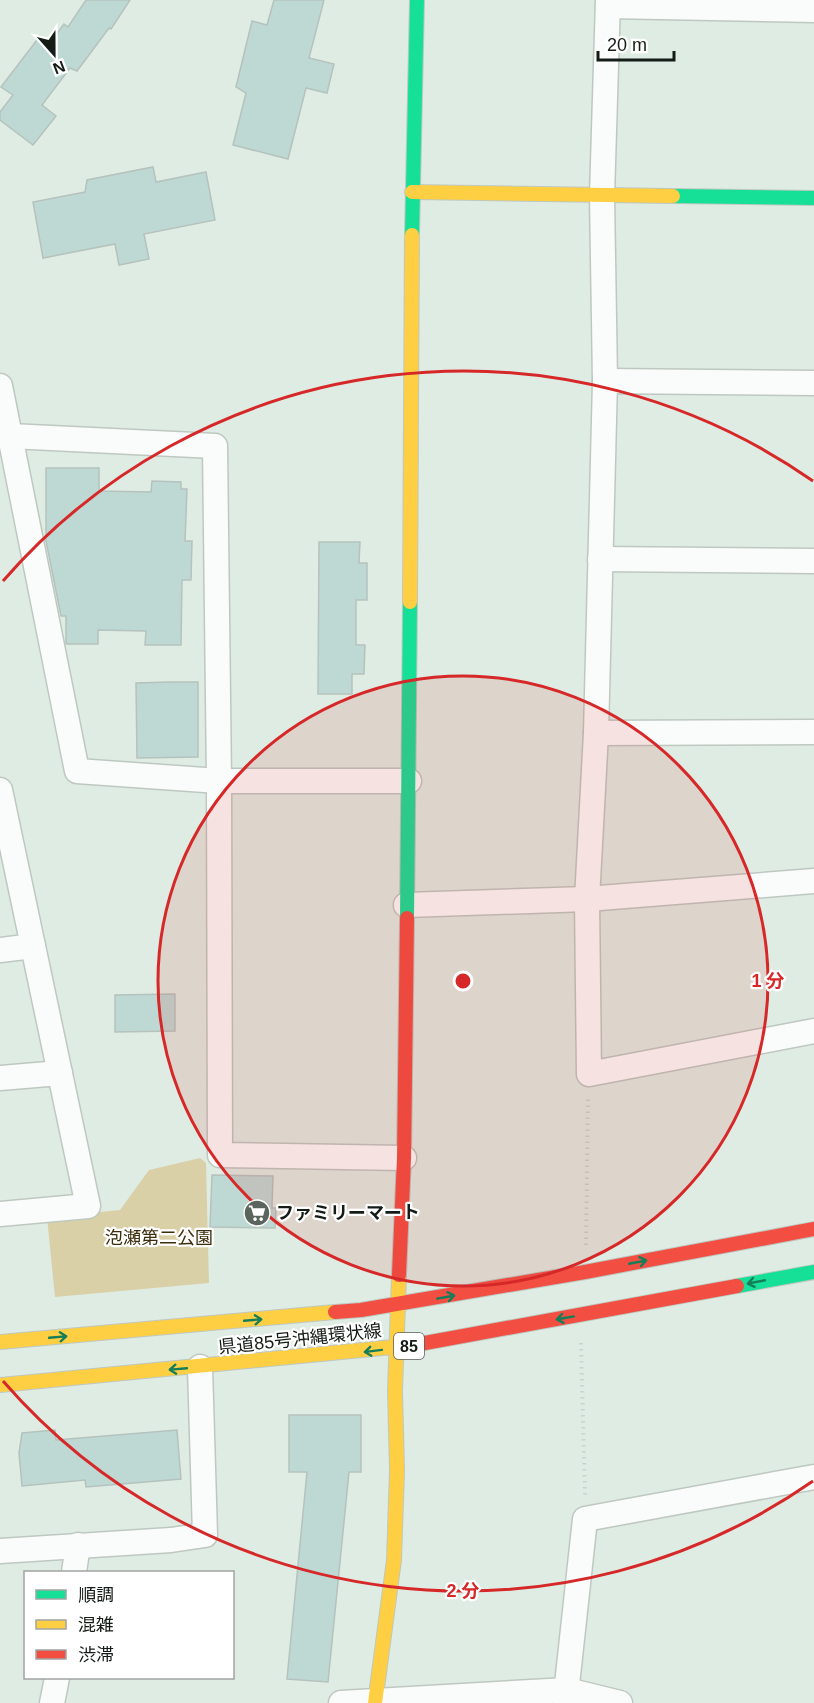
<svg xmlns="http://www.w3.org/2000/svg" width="814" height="1703" font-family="Helvetica,'Noto Sans JP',sans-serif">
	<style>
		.green { fill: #dad0a8 }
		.building { fill: #bed9d3; stroke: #b6c2bd; stroke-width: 1.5 }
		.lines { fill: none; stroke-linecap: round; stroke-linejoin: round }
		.street-casing { stroke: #bec8c1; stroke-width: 27 }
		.fast-casing { stroke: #bec8c1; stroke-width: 16 }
		.slow-casing { stroke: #bec8c1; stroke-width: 16 }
		.jam-casing { stroke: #bec8c1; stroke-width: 16 }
		.path { stroke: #cdd1cf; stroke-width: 4; stroke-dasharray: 1.5 4.5; stroke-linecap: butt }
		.street { stroke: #fafcfb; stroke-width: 24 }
		.fast { stroke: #16e098; stroke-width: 14 }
		.slow { stroke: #ffcf43; stroke-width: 14 }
		.jam { stroke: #f24e42; stroke-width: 14 }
		.oneway { stroke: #157e58 }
		.ring { fill: none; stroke: #d62828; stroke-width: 3 }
		.labels { text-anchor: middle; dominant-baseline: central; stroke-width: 4.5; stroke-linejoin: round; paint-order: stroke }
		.shield { fill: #fff; stroke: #5a605d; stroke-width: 1.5 }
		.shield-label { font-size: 16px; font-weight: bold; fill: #141c17 }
		.poi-label { font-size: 18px; font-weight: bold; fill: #141c17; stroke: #fff; text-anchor: start }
		.park-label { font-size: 18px; fill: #3c2e0d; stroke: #fff }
		.street-label { font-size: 18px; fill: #141c17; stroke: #fff }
		.centre { fill: #d62828; stroke: #fff; stroke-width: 3 }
		.ring-label { font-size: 18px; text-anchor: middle; font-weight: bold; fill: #d62828; stroke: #fff; stroke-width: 4.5; stroke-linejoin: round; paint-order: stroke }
	</style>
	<rect width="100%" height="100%" fill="#dfece3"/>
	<!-- green -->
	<path class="green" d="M200,1158L206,1163L209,1283L55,1297L47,1217L120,1210L149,1170Z"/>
	<!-- building -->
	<g class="building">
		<path d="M86,0H130L111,29L109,28L77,71L70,68L42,105L56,116L33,145L0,120V112L13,95L1,87L40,36L50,43L64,24L68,27Z"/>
		<path d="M274,0H324L309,58L334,64L327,93L306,88L288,159L233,145L246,93L236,87L252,21L267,25Z"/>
		<path d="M153,167L156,182L206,172L215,220L144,234L149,259L119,265L115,244L43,258L33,202L85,192L87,180Z"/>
		<path d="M46,468H99V491L151,492L152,481L181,482V489H187L185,541H192L191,580H182L181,645H145L146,631L98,630V644H66V616H61L46,541Z"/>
		<path d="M319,542H360L359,563H367V600H356V645H365L364,674H352V694H318Z"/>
		<path d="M170,682H198V757L137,758L136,683Z"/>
		<path d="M175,994V1031L115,1032V995Z"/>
		<path d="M212,1175L273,1176L272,1208H276L275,1228L210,1227Z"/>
		<path d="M289,1415H361V1472H349L328,1682L287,1679L307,1472H289Z"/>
		<path d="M55,1430L56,1440L177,1430L181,1479L86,1487L85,1480L22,1486L19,1453L22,1433Z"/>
	</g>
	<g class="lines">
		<defs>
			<g id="street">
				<path d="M608,0L602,196L605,381L596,733L587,899L589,1074L814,1031"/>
				<path d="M608,6L814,10"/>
				<path d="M605,381L814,383"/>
				<path d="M0,386L77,771L219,781H409"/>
				<path d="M10,436L215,446L219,781L220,1155L404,1158"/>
				<path d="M600,559L814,561"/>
				<path d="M596,733L814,732"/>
				<path d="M0,790L88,1206L0,1214"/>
				<path d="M406,905L587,899L814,881"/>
				<path d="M0,950L33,946"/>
				<path d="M0,1078L60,1073"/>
				<path d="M0,1551L171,1540L205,1535L200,1367"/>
				<path d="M74,1572L78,1545"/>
				<path d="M52,1703L57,1678"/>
				<path d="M341,1703L567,1690L620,1703"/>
				<path d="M565,1703L585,1519L814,1477"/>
			</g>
			<g id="fast">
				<path d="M673,196L814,198"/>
				<path d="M412,235L417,0"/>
				<path d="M407,918L410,602"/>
				<path d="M737,1286L814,1272"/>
			</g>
			<g id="slow">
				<path d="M412,192L673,196"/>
				<path d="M410,602L412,235"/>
				<path d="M0,1342L335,1312"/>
				<path d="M0,1385L414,1345"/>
				<path d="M375,1703L394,1560L397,1471L395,1391L399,1275"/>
			</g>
			<g id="jam">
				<path d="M399,1275L404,1158L407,918"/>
				<path d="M335,1312L361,1310L585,1272L814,1229"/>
				<path d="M414,1345L737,1286"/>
			</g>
		</defs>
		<!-- street casing -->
		<use href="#street" class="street-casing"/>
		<!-- fast casing -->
		<use href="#fast" class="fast-casing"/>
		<!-- slow casing -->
		<use href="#slow" class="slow-casing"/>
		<!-- jam casing -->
		<use href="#jam" class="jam-casing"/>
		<!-- path -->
		<g class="path">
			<path d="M586,1245L588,1096"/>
			<path d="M581,1343L585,1495"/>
		</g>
		<!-- street -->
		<use href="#street" class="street"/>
		<!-- fast -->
		<use href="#fast" class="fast"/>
		<!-- slow -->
		<use href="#slow" class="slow"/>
		<!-- jam -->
		<use href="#jam" class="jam"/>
	</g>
	<!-- one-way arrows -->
	<defs><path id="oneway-shaft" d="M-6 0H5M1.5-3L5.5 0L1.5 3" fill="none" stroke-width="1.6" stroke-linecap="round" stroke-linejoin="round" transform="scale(1.5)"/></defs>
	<g class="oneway">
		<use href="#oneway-shaft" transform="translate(638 1262) rotate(-11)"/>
		<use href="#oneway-shaft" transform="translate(756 1282) rotate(169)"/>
		<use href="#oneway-shaft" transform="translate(446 1297) rotate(-10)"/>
		<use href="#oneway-shaft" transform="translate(565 1318) rotate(170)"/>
		<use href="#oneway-shaft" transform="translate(253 1320) rotate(-5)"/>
		<use href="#oneway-shaft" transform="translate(58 1337) rotate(-5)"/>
		<use href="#oneway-shaft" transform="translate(373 1351) rotate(173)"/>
		<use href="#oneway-shaft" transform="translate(178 1369) rotate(175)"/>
	</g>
	<!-- distance rings -->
	<circle cx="463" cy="981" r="305" fill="#d62828" fill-opacity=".12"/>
	<g class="ring">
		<circle cx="463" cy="981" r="305"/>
		<path d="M813 1481A610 610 0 0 1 3 1381M3 581A610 610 0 0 1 813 481"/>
	</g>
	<!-- icons -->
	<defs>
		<symbol id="supermarket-disc" viewBox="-11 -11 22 22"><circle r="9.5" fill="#5b655e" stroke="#fff"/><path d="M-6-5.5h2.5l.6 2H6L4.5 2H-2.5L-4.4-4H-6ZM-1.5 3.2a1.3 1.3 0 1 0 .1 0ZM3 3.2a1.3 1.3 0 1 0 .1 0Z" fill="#fff"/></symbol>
	</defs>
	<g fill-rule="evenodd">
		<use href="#supermarket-disc" x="242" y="1198" width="30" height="30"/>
	</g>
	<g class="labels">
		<!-- shield labels -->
		<rect class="shield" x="394" y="1333" width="30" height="26" rx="4.5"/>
		<g class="shield-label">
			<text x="409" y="1346">85</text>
		</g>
		<!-- poi labels -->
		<g class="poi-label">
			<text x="276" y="1213">ファミリーマート</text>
		</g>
		<!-- park labels -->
		<g class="park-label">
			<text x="159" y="1238">泡瀬第二公園</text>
		</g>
		<!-- street labels -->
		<g class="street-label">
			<text transform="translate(300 1339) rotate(-6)">県道85号沖縄環状線</text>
		</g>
	</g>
	<circle cx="463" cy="981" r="9" class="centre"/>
	<g class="ring-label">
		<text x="768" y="987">1 分</text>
		<text x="463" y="1597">2 分</text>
	</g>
	<!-- legend -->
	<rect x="24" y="1571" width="210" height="108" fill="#ffffff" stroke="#a1a4a2" stroke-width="1.5"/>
	<rect x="36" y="1590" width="30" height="9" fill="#16e098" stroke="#a1a4a2" stroke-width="1.5"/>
	<text x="78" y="1601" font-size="18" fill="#141c17">順調</text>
	<rect x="36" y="1620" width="30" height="9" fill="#ffcf43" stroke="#a1a4a2" stroke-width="1.5"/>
	<text x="78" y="1631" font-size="18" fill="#141c17">混雑</text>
	<rect x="36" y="1650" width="30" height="9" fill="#f24e42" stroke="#a1a4a2" stroke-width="1.5"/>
	<text x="78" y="1661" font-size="18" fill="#141c17">渋滞</text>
	<!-- north arrow -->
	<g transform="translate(54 54) rotate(159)" stroke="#ffffff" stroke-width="4.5" paint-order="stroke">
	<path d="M0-4.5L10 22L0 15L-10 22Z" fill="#141c17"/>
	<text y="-9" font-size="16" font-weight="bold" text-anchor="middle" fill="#141c17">N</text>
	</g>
	<!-- scale -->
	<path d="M598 51v9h76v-9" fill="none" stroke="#141c17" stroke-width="3"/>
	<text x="607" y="51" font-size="18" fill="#141c17" stroke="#ffffff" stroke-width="4.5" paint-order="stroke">20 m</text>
</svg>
